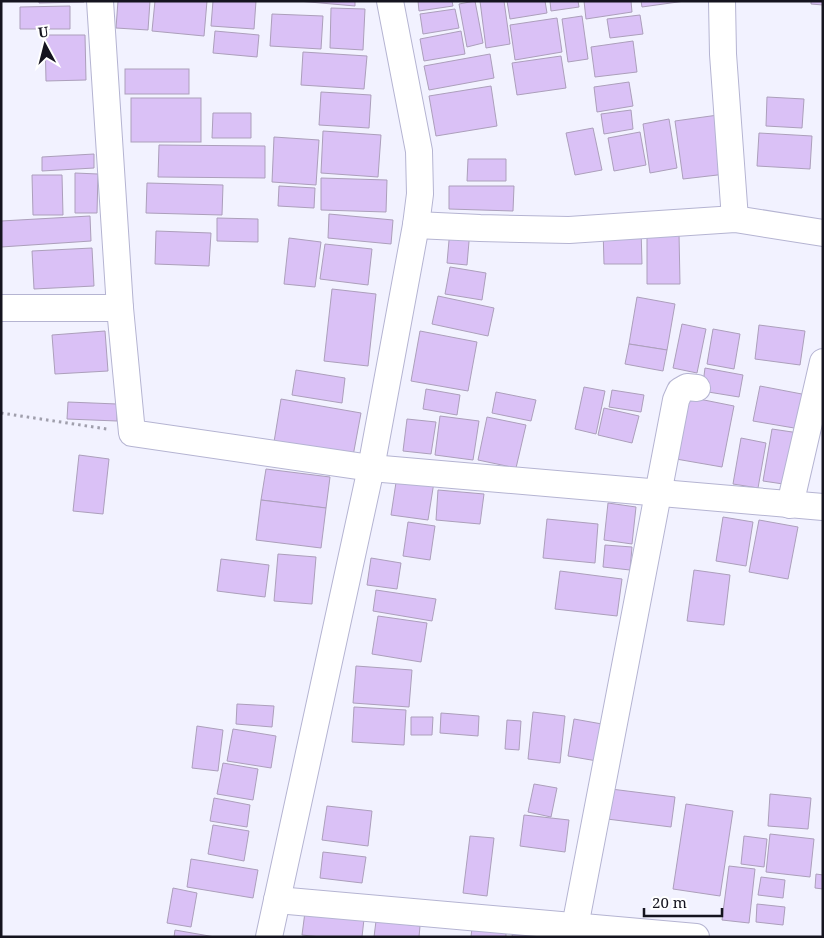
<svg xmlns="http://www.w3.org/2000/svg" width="824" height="938" font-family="'Noto Serif',serif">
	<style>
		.building { fill: #dac1f6; stroke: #ac9fbb }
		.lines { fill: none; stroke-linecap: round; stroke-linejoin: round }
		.minor-casing { stroke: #b5b4d2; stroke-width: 28 }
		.path { stroke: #a09fac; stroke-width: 3; stroke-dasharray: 2.5 4; stroke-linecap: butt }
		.minor { stroke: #fff; stroke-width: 26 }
	</style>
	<rect width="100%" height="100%" fill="#f2f2ff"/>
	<!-- building -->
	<g class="building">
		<path d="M39,1H84V2L39,3Z"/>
		<path d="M118,1H150L148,30L116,28Z"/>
		<path d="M155,1H207L204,36L152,31Z"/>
		<path d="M213,1H256L254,29L211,26Z"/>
		<path d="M298,1H355V6Z"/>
		<path d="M418,1H452L453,6L419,11Z"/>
		<path d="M475,1L483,43L467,47L459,4Z"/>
		<path d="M480,1H504L510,44L486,48Z"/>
		<path d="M507,1H545L547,13L510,19Z"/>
		<path d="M550,1H578L579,7L551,11Z"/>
		<path d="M584,1H631L632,12L586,19Z"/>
		<path d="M641,1H685L642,7Z"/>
		<path d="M811,1H823V5L811,4Z"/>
		<path d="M70,6V29H20V7Z"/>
		<path d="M331,8L365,9L363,50L330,48Z"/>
		<path d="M455,9L459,28L423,34L420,14Z"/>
		<path d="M272,14L323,16L321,49L270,46Z"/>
		<path d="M640,15L643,34L610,38L607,19Z"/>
		<path d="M582,16L588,59L568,62L562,19Z"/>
		<path d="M557,18L562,52L515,60L510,25Z"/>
		<path d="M215,31L259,35L257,57L213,53Z"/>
		<path d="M461,31L465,54L424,61L420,39Z"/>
		<path d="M45,35H85L86,80L46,81Z"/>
		<path d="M633,41L637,72L595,77L591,47Z"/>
		<path d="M303,52L367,56L364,89L301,85Z"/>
		<path d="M490,54L494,78L429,90L424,66Z"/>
		<path d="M561,56L566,88L517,95L512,63Z"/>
		<rect x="125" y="69" width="64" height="25"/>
		<path d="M629,82L633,106L597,112L594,87Z"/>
		<path d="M491,86L497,126L436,136L429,96Z"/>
		<path d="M321,92L371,95L369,128L319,125Z"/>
		<path d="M767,97L804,99L802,128L766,126Z"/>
		<rect x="131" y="98" width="70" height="44"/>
		<path d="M631,110L633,129L604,134L601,114Z"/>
		<path d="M213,113H251V138H212Z"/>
		<path d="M718,115L726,174L683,179L675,121Z"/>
		<path d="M669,119L677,168L650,173L643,124Z"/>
		<path d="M593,128L602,170L575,175L566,133Z"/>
		<path d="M323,131L381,135L378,177L321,173Z"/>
		<path d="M640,132L646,165L614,171L608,138Z"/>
		<path d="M759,133L812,136L810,169L757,166Z"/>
		<path d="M274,137L319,140L316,185L272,182Z"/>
		<path d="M159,145L265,146V178L158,177Z"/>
		<path d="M94,154V168L42,171V157Z"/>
		<path d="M468,159H506V181H467Z"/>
		<path d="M75,173L98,174L97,213H75Z"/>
		<path d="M32,175H62L63,215H33Z"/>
		<path d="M321,178L387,180L386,212L321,210Z"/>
		<path d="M147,183L223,185L222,215L146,213Z"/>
		<path d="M279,186L315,188L314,208L278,206Z"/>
		<path d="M449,186H514L513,211L449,209Z"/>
		<path d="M329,214L393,220L391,244L328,238Z"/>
		<path d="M90,216L91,241L1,247V221Z"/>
		<path d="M217,218L258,219V242L217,241Z"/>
		<path d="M603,228H641L642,264H604Z"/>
		<path d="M450,229L470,230L467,265L447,263Z"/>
		<path d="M156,231L211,233L209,266L155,264Z"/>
		<path d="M679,233L680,284H647V234Z"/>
		<path d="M289,238L321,242L315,287L284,284Z"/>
		<path d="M325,244L372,249L368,285L320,279Z"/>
		<path d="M92,248L94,286L34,289L32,251Z"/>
		<path d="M450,267L486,273L482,300L445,294Z"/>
		<path d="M332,289L376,294L368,366L324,361Z"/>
		<path d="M438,296L494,308L488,336L432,324Z"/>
		<path d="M637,297L675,304L667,350L629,344Z"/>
		<path d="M682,324L706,329L697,373L673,368Z"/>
		<path d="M759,325L805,331L800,365L755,359Z"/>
		<path d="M713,329L740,334L734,369L707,364Z"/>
		<path d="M105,331L108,371L55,374L52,335Z"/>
		<path d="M420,331L477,342L468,391L411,381Z"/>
		<path d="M629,344L667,350L663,371L625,364Z"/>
		<path d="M705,368L743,375L739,397L702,391Z"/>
		<path d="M296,370L345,378L342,403L292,395Z"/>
		<path d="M760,386L807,395L800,429L753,421Z"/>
		<path d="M584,387L605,391L596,434L575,429Z"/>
		<path d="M426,389L460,395L457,415L423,409Z"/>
		<path d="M612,390L644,395L641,412L609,407Z"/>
		<path d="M496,392L536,400L531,421L492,413Z"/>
		<path d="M689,397L734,406L722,467L676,459Z"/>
		<path d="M281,399L361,413L353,456L274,442Z"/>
		<path d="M68,402L117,404V421L67,419Z"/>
		<path d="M604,408L639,416L632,443L598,435Z"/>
		<path d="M440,416L479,421L473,460L435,455Z"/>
		<path d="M487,417L526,425L516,468L478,460Z"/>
		<path d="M407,419L436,422L431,454L403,451Z"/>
		<path d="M772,429L799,433L790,485L763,481Z"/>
		<path d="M741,438L766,443L758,488L733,484Z"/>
		<path d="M79,455L109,459L103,514L73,511Z"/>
		<path d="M266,469L330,477L326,508L261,500Z"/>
		<path d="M397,476L434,482L428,520L391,515Z"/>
		<path d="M438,490L484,494L480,524L436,520Z"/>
		<path d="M261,500L326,508L321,548L256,540Z"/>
		<path d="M608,503L636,507L632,544L604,540Z"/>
		<path d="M723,517L753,522L746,566L716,561Z"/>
		<path d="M547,519L598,524L595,563L543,558Z"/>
		<path d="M759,520L798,527L788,579L749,572Z"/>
		<path d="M408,522L435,526L430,560L403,556Z"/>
		<path d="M605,545L632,547L630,570L603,567Z"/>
		<path d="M278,554L316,557L312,604L274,601Z"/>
		<path d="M371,558L401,563L397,589L367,585Z"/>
		<path d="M221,559L269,565L265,597L217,591Z"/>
		<path d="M694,570L730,575L724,625L687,621Z"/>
		<path d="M560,571L622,579L617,616L555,609Z"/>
		<path d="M376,590L436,599L432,621L373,611Z"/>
		<path d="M378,616L427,623L421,662L372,654Z"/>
		<path d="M356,666L412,670L409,707L353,703Z"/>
		<path d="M237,704L274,706L272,727L236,724Z"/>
		<path d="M354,707L406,710L404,745L352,742Z"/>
		<path d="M533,712L565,716L560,763L528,759Z"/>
		<path d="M441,713L479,716L478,736L440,733Z"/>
		<path d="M411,717H433L432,735H411Z"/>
		<path d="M574,719L602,724L597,761L568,756Z"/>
		<path d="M507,720L521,721L519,750L505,749Z"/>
		<path d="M197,726L223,730L218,771L192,768Z"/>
		<path d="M233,729L276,736L271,768L227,761Z"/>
		<path d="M223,763L258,769L253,800L217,794Z"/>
		<path d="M534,784L557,788L551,817L528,812Z"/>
		<path d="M611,789L675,797L671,827L607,819Z"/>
		<path d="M770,794L811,798L808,829L768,826Z"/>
		<path d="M214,798L250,805L247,827L210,821Z"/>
		<path d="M686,804L733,811L720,896L673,889Z"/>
		<path d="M327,806L372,811L368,846L322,840Z"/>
		<path d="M524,815L569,820L565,852L520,846Z"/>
		<path d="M213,825L249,831L244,861L208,854Z"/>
		<path d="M770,834L814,839L810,877L766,872Z"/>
		<path d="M470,836L494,838L487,896L463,893Z"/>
		<path d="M744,836L767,839L764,867L741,864Z"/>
		<path d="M323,852L366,857L362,883L320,878Z"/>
		<path d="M191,859L258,870L253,898L187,887Z"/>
		<path d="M729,866L755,869L749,923L722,920Z"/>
		<path d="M816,874L823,875V889L815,888Z"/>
		<path d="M761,877L785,880L783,898L758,895Z"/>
		<path d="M173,888L197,893L191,927L167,923Z"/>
		<path d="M757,904L785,907L783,925L756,922Z"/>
		<path d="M305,912L364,919L362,937H321L302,935Z"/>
		<path d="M376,921L420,926L419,937H374Z"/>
		<path d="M472,927L506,931V937H471Z"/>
		<path d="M175,930L215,937H174Z"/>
		<path d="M513,930L540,934V937H512Z"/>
	</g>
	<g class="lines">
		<defs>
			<g id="minor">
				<path d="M100,1L120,308L132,433L371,468L823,507"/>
				<path d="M722,1L723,54L735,219"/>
				<path d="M416,225L480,228L569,230L735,219L823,233"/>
				<path d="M1,308H120"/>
				<path d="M790,505L823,362"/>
				<path d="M277,900L696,937"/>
				<path d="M269,937L371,468L416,225L420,194L419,151L390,1"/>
				<path d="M573,937L676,400L680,391L687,387L697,388"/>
			</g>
		</defs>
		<!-- minor casing -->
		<use href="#minor" class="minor-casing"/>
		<!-- path -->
		<path class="path" d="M1,413L107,429"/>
		<!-- minor -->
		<use href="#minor" class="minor"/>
	</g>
	<!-- border -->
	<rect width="824" height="938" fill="none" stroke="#15141f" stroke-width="5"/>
	<!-- north arrow -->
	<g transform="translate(45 45) rotate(353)" stroke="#ffffff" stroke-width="4" paint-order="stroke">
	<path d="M0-4L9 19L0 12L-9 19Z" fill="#15141f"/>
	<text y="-8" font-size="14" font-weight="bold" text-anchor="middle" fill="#15141f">U</text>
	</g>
	<!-- scale -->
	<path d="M644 908v8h78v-8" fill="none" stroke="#15141f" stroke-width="2.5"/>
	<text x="652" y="908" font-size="15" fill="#15141f" stroke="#ffffff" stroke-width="4" paint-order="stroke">20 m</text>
</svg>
